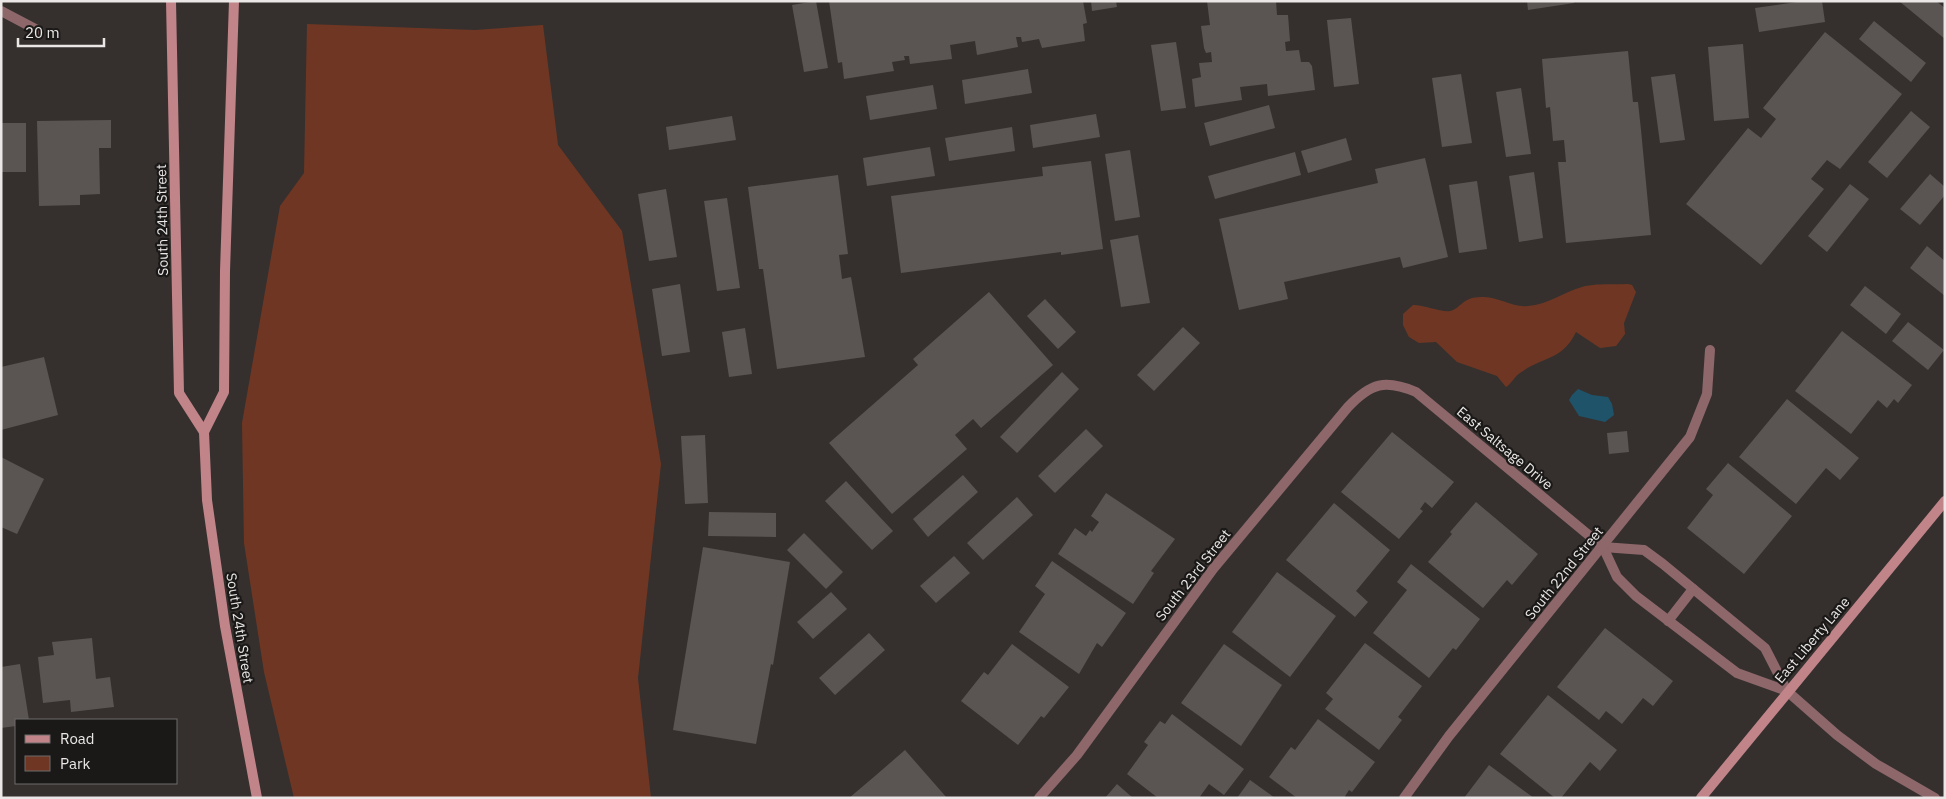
<svg xmlns="http://www.w3.org/2000/svg" width="1946" height="799" font-family="'IBM Plex Sans',sans-serif">
	<style>
		.green { fill: #6f3723 }
		.water { fill: #1f5369 }
		.building { fill: #5a5453 }
		.lines { fill: none; stroke-linecap: round; stroke-linejoin: round }
		.street { stroke: #8d676a; stroke-width: 10 }
		.secondary { stroke: #c08489; stroke-width: 10 }
		.labels { text-anchor: middle; dominant-baseline: central; stroke-width: 4.5; stroke-linejoin: round; paint-order: stroke }
		.street-label { font-size: 14px; fill: #eae7e6; stroke: #1b1918 }
	</style>
	<rect width="100%" height="100%" fill="#35302e"/>
	<!-- green -->
	<g class="green">
		<path d="M307,24L475,30L543,25L558,145L622,231L661,464L638,678L651,798H294L264,672L244,543L242,423L280,206L304,173Z"/>
		<path d="M1628,284L1632,285L1636,292L1624,323L1625,334L1616,346L1600,348L1576,332C1562,361 1543,356 1520,373C1514,377 1512,383 1506,387L1497,376L1457,362L1436,342L1419,343L1409,337L1403,325V314L1413,305C1425,305 1443,313 1450,311C1462,308 1462,296 1484,297C1499,297 1513,308 1528,306C1548,305 1563,292 1582,287C1596,283 1613,285 1628,284Z"/>
	</g>
	<!-- water -->
	<path class="water" d="M1578,389L1592,395L1608,397L1612,404L1614,415L1605,422L1579,416L1569,400L1572,395Z"/>
	<!-- building -->
	<g class="building">
		<path d="M816,1L828,68L804,72L792,5Z"/>
		<path d="M829,1H1083L1087,23L1083,24L1085,41L1042,48L1039,39L1022,42L1021,37H1016L1018,47L977,55L975,41L950,45L952,59L910,64L909,56H904L905,60L892,62L894,71L844,79L842,62L838,63Z"/>
		<path d="M1091,1H1116L1117,7L1092,11Z"/>
		<path d="M1207,1H1276L1277,15H1288L1290,41L1285,42L1286,51L1299,50L1301,62H1309L1312,66L1315,90L1268,96L1267,84L1240,87L1242,100L1195,107L1192,79L1201,77L1199,63L1212,62L1211,52L1206,53L1204,48L1201,26L1210,25Z"/>
		<path d="M1527,1H1574V3L1528,10Z"/>
		<path d="M1804,1H1822L1825,22L1759,32L1755,8Z"/>
		<path d="M1899,1H1936L1945,8V39Z"/>
		<path d="M1351,18L1359,84L1334,87L1327,20Z"/>
		<path d="M1874,21L1926,63L1911,82L1859,39Z"/>
		<path d="M1825,32L1902,94L1840,169L1827,160L1811,179L1824,189L1761,265L1686,204L1748,128L1761,138L1776,119L1763,108Z"/>
		<path d="M1176,42L1186,108L1161,111L1151,45Z"/>
		<path d="M1743,44L1749,118L1714,121L1708,47Z"/>
		<path d="M1628,51L1633,102H1638L1641,130L1651,235L1566,243L1558,162H1566L1564,140L1553,141L1550,107L1546,108L1542,59Z"/>
		<path d="M1028,69L1032,93L965,104L962,80Z"/>
		<path d="M1461,74L1472,143L1442,147L1432,78Z"/>
		<path d="M1675,74L1685,140L1660,143L1651,77Z"/>
		<path d="M933,85L937,109L870,120L866,96Z"/>
		<path d="M1521,88L1531,154L1506,157L1496,92Z"/>
		<path d="M1269,105L1275,128L1210,146L1204,123Z"/>
		<path d="M1911,111L1930,127L1887,178L1868,162Z"/>
		<path d="M1096,114L1100,137L1033,148L1030,125Z"/>
		<path d="M732,116L736,140L669,150L666,127Z"/>
		<path d="M111,120V148H99L100,194L80,195V205L39,206L37,121Z"/>
		<rect x="1" y="123" width="25" height="49"/>
		<path d="M1012,127L1015,151L949,161L945,138Z"/>
		<path d="M1346,138L1352,160L1308,173L1301,151Z"/>
		<path d="M930,147L935,176L867,186L863,158Z"/>
		<path d="M1130,150L1140,217L1115,221L1105,154Z"/>
		<path d="M1295,152L1301,175L1215,199L1208,176Z"/>
		<path d="M1425,158L1448,257L1403,268L1400,257L1284,282L1288,299L1239,310L1219,219L1378,183L1375,169Z"/>
		<path d="M1091,161L1103,249L1061,255V252L901,273L891,196L1043,176L1042,167Z"/>
		<path d="M1534,172L1543,238L1519,242L1509,176Z"/>
		<path d="M1930,174L1945,187V195L1920,225L1900,209Z"/>
		<path d="M838,175L848,254L839,255L842,279L851,277L865,357L777,369L763,269H759L748,187Z"/>
		<path d="M1477,181L1487,249L1459,253L1449,185Z"/>
		<path d="M1850,184L1869,199L1827,252L1808,236Z"/>
		<path d="M666,189L677,257L649,261L638,194Z"/>
		<path d="M727,198L740,288L717,291L704,201Z"/>
		<path d="M1138,235L1150,303L1121,307L1110,240Z"/>
		<path d="M1927,246L1945,261V296L1910,268Z"/>
		<path d="M680,284L690,352L662,356L652,289Z"/>
		<path d="M1865,286L1901,314L1886,334L1850,305Z"/>
		<path d="M989,292L1053,365L981,428L973,419L955,435L967,449L892,514L829,443L918,365L913,359Z"/>
		<path d="M1045,299L1076,332L1058,349L1027,316Z"/>
		<path d="M1908,322L1944,350L1928,370L1892,341Z"/>
		<path d="M1183,327L1200,343L1154,391L1137,375Z"/>
		<path d="M745,328L752,374L729,377L722,332Z"/>
		<path d="M1842,331L1912,385L1898,403L1894,399L1887,408L1878,400L1851,434L1795,391Z"/>
		<path d="M44,357L58,415L1,430V367Z"/>
		<path d="M1062,372L1079,389L1017,453L1000,437Z"/>
		<path d="M1787,399L1859,458L1840,480L1826,468L1796,504L1739,457Z"/>
		<path d="M1086,429L1103,446L1055,493L1038,476Z"/>
		<path d="M1627,431L1629,452L1609,454L1607,433Z"/>
		<path d="M1392,432L1454,482L1432,508L1425,502L1420,509L1423,511L1399,539L1341,492Z"/>
		<path d="M705,435L708,503L685,504L681,436Z"/>
		<path d="M1,457L44,479L17,534L1,527Z"/>
		<path d="M1728,463L1792,516L1744,574L1687,528L1713,495L1706,489Z"/>
		<path d="M963,475L978,492L928,537L913,519Z"/>
		<path d="M846,481L893,531L872,550L825,501Z"/>
		<path d="M1106,493L1175,539L1151,571L1154,573L1133,604L1058,554L1075,528L1086,536L1090,530L1092,532L1099,522L1091,516Z"/>
		<path d="M1017,497L1033,515L983,560L967,543Z"/>
		<path d="M1476,502L1538,554L1512,585L1507,580L1483,608L1428,562L1452,534L1450,532Z"/>
		<path d="M1334,503L1390,550L1356,591L1368,602L1355,617L1286,560Z"/>
		<path d="M709,512L776,513V537L708,536Z"/>
		<path d="M804,533L843,572L826,589L787,550Z"/>
		<path d="M703,547L790,562L773,665L771,664L756,744L673,730Z"/>
		<path d="M954,556L970,573L936,603L920,586Z"/>
		<path d="M1052,561L1126,613L1102,647L1097,643L1079,674L1019,632L1045,594L1035,586Z"/>
		<path d="M1411,564L1480,619L1456,650L1453,648L1429,678L1373,633L1407,590L1397,582Z"/>
		<path d="M1277,572L1336,616L1290,677L1232,632Z"/>
		<path d="M831,592L847,609L813,639L797,622Z"/>
		<path d="M1605,628L1673,681L1653,706L1643,698L1622,724L1606,711L1599,720L1557,687Z"/>
		<path d="M869,633L885,650L835,695L819,678Z"/>
		<path d="M92,638L96,679L110,677L114,707L71,712L70,700L43,703L38,657L54,655L52,642Z"/>
		<path d="M1365,643L1422,686L1398,717L1402,720L1379,750L1325,709L1333,699L1326,693Z"/>
		<path d="M1012,644L1069,687L1044,718L1041,716L1018,745L961,701L984,672L988,675Z"/>
		<path d="M1224,644L1282,685L1241,746L1181,703Z"/>
		<path d="M20,664L29,720H16V726L1,728V667Z"/>
		<path d="M1548,695L1617,750L1600,771L1590,762L1561,798H1555L1500,754Z"/>
		<path d="M1172,714L1244,769L1224,795L1209,784L1199,798H1158L1127,774L1148,745L1144,742L1160,721L1165,724Z"/>
		<path d="M1318,719L1375,762L1352,792L1349,790L1344,798H1297L1269,777L1291,747L1295,750Z"/>
		<path d="M905,750L947,798H849L875,776Z"/>
		<path d="M1489,765L1534,798H1464Z"/>
		<path d="M1250,780L1275,798H1237Z"/>
		<path d="M1117,784L1133,798H1105Z"/>
	</g>
	<g class="lines">
		<!-- street -->
		<g class="street">
			<path d="M1,11L39,31"/>
			<path d="M1603,547L1644,550L1663,564L1765,648L1787,691"/>
			<path d="M1668,621L1693,589"/>
			<path d="M1039,798L1077,755L1213,569L1348,407C1371,383 1385,379 1416,392L1603,547L1617,577L1636,596L1737,673L1787,691L1837,735L1876,764L1935,798"/>
			<path d="M1404,798L1449,736L1690,437L1707,394L1710,350"/>
		</g>
		<!-- secondary -->
		<g class="secondary">
			<path d="M171,1L179,393L204,432L207,500L225,626L257,798"/>
			<path d="M204,432L224,392L225,271L234,1"/>
			<path d="M1701,798L1945,501"/>
		</g>
	</g>
	<g class="labels">
		<!-- street labels -->
		<g class="street-label">
			<text transform="translate(162 220) rotate(-91)">South 24th Street</text>
			<text transform="translate(1505 448) rotate(40)">East Saltsage Drive</text>
			<text transform="translate(1564 573) rotate(-51)">South 22nd Street</text>
			<text transform="translate(1193 575) rotate(-52)">South 23rd Street</text>
			<text transform="translate(240 628) rotate(81)">South 24th Street</text>
			<text transform="translate(1812 640) rotate(-50)">East Liberty Lane</text>
		</g>
	</g>
	<!-- border -->
	<rect width="1946" height="799" fill="none" stroke="#eae7e6" stroke-width="5"/>
	<!-- legend -->
	<rect x="15" y="719" width="162" height="65" fill="#1b1918" stroke="#6e6b6a"/>
	<rect x="25" y="735" width="25" height="8" fill="#c08489" stroke="#6e6b6a"/>
	<text x="60" y="744" font-size="15" fill="#eae7e6">Road</text>
	<rect x="25" y="756" width="25" height="15" fill="#6f3723" stroke="#6e6b6a"/>
	<text x="60" y="769" font-size="15" fill="#eae7e6">Park</text>
	<!-- scale -->
	<path d="M18 38v8h86v-8" fill="none" stroke="#eae7e6" stroke-width="2.5"/>
	<text x="25" y="38" font-size="15" fill="#eae7e6" stroke="#1b1918" stroke-width="4" paint-order="stroke">20 m</text>
</svg>
